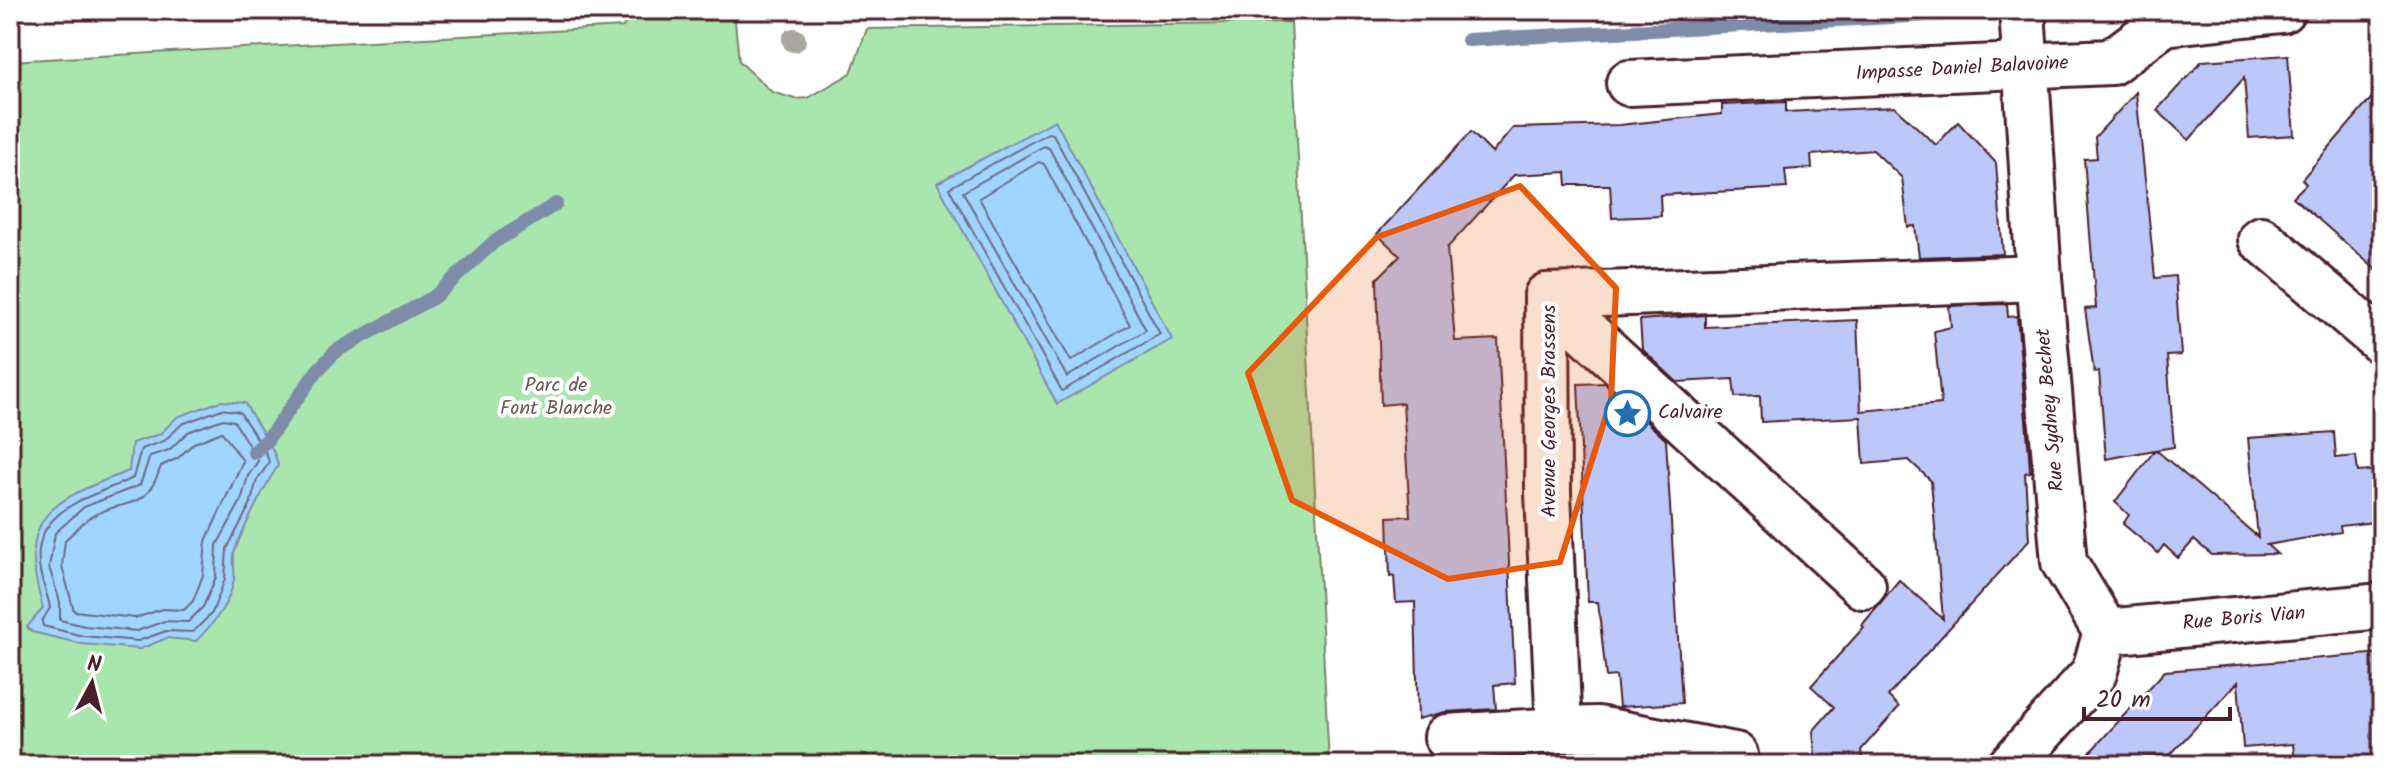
<svg xmlns="http://www.w3.org/2000/svg" width="2392" height="775" font-family="Kalam,sans-serif">
	<style>
		.green { fill: #a9e6ad; stroke: #7a826c; stroke-width: 2 }
		.water { fill: #a0d5ff; stroke: #7e8caa; stroke-width: 2 }
		.lines { fill: none; stroke-linecap: round; stroke-linejoin: round }
		.shore { stroke: #6c6880; stroke-width: 2 }
		.stream { stroke: #7e8caa; stroke-width: 14 }
		.building { fill: #bcc8f9; stroke: #4a1f2b; stroke-width: 2 }
		.minor-casing { stroke: #4a1f2b; stroke-width: 50 }
		.minor { stroke: #fff; stroke-width: 44 }
		.tree { fill: #aba5a0 }
		.marked { fill: #e8590c; fill-opacity: 0.2; stroke: #e8590c; stroke-width: 6; stroke-linejoin: round }
		.labels { text-anchor: middle; dominant-baseline: central; stroke-width: 8; stroke-linejoin: round; paint-order: stroke }
		.street-label { font-size: 20px; fill: #4a1f2b; stroke: #fff }
		.park-label { font-size: 20px; fill: #665b52; stroke: #fff }
		.poi-label { font-size: 20px; fill: #4a1f2b; stroke: #fff; text-anchor: start }
	</style>
	<rect width="100%" height="100%" fill="#fff"/>
	<filter id="ink" filterUnits="userSpaceOnUse"><feTurbulence type="fractalNoise" baseFrequency=".0125" numOctaves="2"/><feDisplacementMap in="SourceGraphic" scale="16" xChannelSelector="R" yChannelSelector="G"/><feConvolveMatrix kernelMatrix="1 2 1 2 8 2 1 2 1" color-interpolation-filters="sRGB"/></filter>
	<g filter="url(#ink)">
		<!-- green -->
		<path class="green" d="M633,10H741L735,21L739,61L772,92L795,99L808,98L851,73L867,29L1291,22L1329,765H10V61L623,27Z"/>
		<!-- water -->
		<g class="water">
			<path d="M1055,120L1172,339L1057,404L937,183Z"/>
			<path d="M221,401L245,403C255,424 274,444 278,466C270,476 236,542 234,554C233,562 235,571 234,579C230,604 213,624 196,641L167,638L140,649L82,644L32,632L27,627L43,608C16,516 49,501 129,471L132,443L160,434L177,417Z"/>
		</g>
		<g class="lines">
			<!-- shore -->
			<g class="shore">
				<path d="M1048,133L1053,134L1160,334L1062,391L949,188Z"/>
				<path d="M1044,146L1049,148L1146,330L1067,377L963,192Z"/>
				<path d="M1039,162L1044,164L1130,325L1071,361L979,198Z"/>
				<path d="M222,409L240,412C248,428 267,448 269,463L257,480L250,505L227,549L225,579L212,613L193,632L166,631L138,641L83,636L43,626L42,621L50,608C48,595 42,583 40,571C28,509 92,497 133,478L141,449L164,441L182,424Z"/>
				<path d="M223,419L234,421L258,461L248,476L241,501L217,545L216,577L203,607L188,622L165,621L137,631L85,626L60,620V602L49,567L55,533L84,507L140,485L150,456L169,450L188,432Z"/>
				<path d="M222,432L243,461L206,541L203,575L193,601L184,610L163,609L135,618L74,611L62,566L65,540C73,533 81,524 89,518C124,496 145,516 161,466L178,458L194,443Z"/>
			</g>
			<!-- stream -->
			<g class="stream">
				<path d="M1468,40L1965,13"/>
				<path d="M254,452L267,440L317,371L336,351L434,297L494,242L556,204"/>
			</g>
		</g>
		<!-- building -->
		<g class="building">
			<path d="M2288,55L2294,135L2249,138L2244,78L2189,140L2157,110L2202,61Z"/>
			<path d="M2382,86V275L2293,197L2306,184L2302,179Z"/>
			<path d="M2136,92L2155,278L2175,276L2181,355L2167,356L2174,447L2156,450L2258,537L2248,438L2334,432L2336,458L2356,456L2358,472L2382,470V521L2340,526L2341,532L2267,545L2277,554L2212,555L2194,540L2178,558L2164,545L2158,553L2123,524L2129,515L2115,502L2155,450L2106,459L2099,371L2094,372L2085,309L2096,308L2084,159L2097,158L2095,137Z"/>
			<path d="M1786,102V112L1895,107L1936,145L1958,122L1996,163L2003,254L1919,257L1915,226L1908,227L1902,178L1873,150L1811,155L1812,168L1785,170L1787,188L1660,195L1661,216L1612,218L1610,185H1567L1566,172L1514,175L1447,248L1455,341L1498,339L1515,683L1494,685L1496,709L1445,712L1418,719L1415,602L1396,603L1394,576L1390,577L1388,517L1410,516L1403,403L1381,405L1377,279L1400,256L1377,234L1471,132L1492,153L1513,128L1619,125L1722,114V105Z"/>
			<path d="M2007,304L2008,317L2017,316L2029,455L2030,472L2025,473L2029,540L1888,696L1899,707L1861,750L1863,765H1816L1813,731L1834,707L1811,686L1864,627L1862,625L1899,580L1943,619L1931,481L1909,460L1864,464L1861,417L1761,422L1760,396L1735,397L1733,379L1677,382L1642,349L1640,320L1705,315V327L1857,320L1861,411L1941,404L1934,331L1951,327L1949,306Z"/>
			<path d="M1605,383L1666,440L1682,703L1619,707L1616,676L1606,677L1598,602H1588L1578,384Z"/>
			<path d="M2382,653V758L2295,764L2293,744L2243,748L2238,682L2170,755L2080,763L2165,671Z"/>
		</g>
		<g class="lines">
			<defs>
				<g id="minor">
					<path d="M1629,83L2111,62L2164,23L2282,10"/>
					<path d="M2261,239L2382,342"/>
					<path d="M1547,296L1863,586"/>
					<path d="M2106,632L2382,606"/>
					<path d="M1447,737L1559,730"/>
					<path d="M1736,765L1735,755L1598,729L1559,730L1548,493L1547,296L2039,278"/>
					<path d="M2011,765L2094,673L2106,632L2064,562L2039,278L2022,10"/>
				</g>
			</defs>
			<!-- minor casing -->
			<use href="#minor" class="minor-casing"/>
			<!-- minor -->
			<use href="#minor" class="minor"/>
		</g>
		<!-- trees -->
		<circle class="tree" cx="794" cy="40" r="12"/>
	</g>
	<!-- marked area -->
	<path class="marked" d="M1520,186L1616,288L1611,400L1560,562L1448,579L1292,500L1248,373L1377,237Z"/>
	<!-- icons -->
	<defs>
		<symbol id="sight-ring" viewBox="-11 -11 22 22"><circle r="9.5" fill="#fff" stroke="#1f6fb2" stroke-width="1.5"/><path d="M0-6L1.8-2.2L6-1.7L2.9 1.2L3.7 5.4L0 3.3L-3.7 5.4L-2.9 1.2L-6-1.7L-1.8-2.2Z" fill="#1f6fb2"/></symbol>
	</defs>
	<g fill-rule="evenodd">
		<use href="#sight-ring" x="1602" y="388" width="51" height="51"/>
	</g>
	<g class="labels">
		<!-- street labels -->
		<g class="street-label">
			<text transform="translate(1962 69) rotate(-3)">Impasse Daniel Balavoine</text>
			<text transform="translate(2051 410) rotate(-95)">Rue Sydney Bechet</text>
			<text transform="translate(1550 411) rotate(-90)">Avenue Georges Brassens</text>
			<text transform="translate(2244 619) rotate(-5)">Rue Boris Vian</text>
		</g>
		<!-- park labels -->
		<g class="park-label">
			<text x="556" y="386">Parc de<tspan x="556" dy="23">Font Blanche</tspan></text>
		</g>
		<!-- poi labels -->
		<g class="poi-label">
			<text x="1658" y="413">Calvaire</text>
		</g>
	</g>
	<!-- margin -->
	<rect width="2392" height="775" fill="none" stroke="#fff" stroke-width="40"/>
	<rect x="20" y="20" width="2352" height="735" fill="none" stroke="#4a1f2b" stroke-width="3" filter="url(#ink)"/>
	<!-- north arrow -->
	<g transform="translate(92 683) rotate(7)" stroke="#ffffff" stroke-width="6" paint-order="stroke">
	<path d="M0-6L14 30L0 20L-14 30Z" fill="#4a1f2b"/>
	<text y="-12" font-size="22" font-weight="bold" text-anchor="middle" fill="#4a1f2b">N</text>
	</g>
	<!-- scale -->
	<path d="M2084 707v12h146v-12" fill="none" stroke="#4a1f2b" stroke-width="4"/>
	<text x="2096" y="707" font-size="24" fill="#4a1f2b" stroke="#ffffff" stroke-width="6" paint-order="stroke">20 m</text>
</svg>
